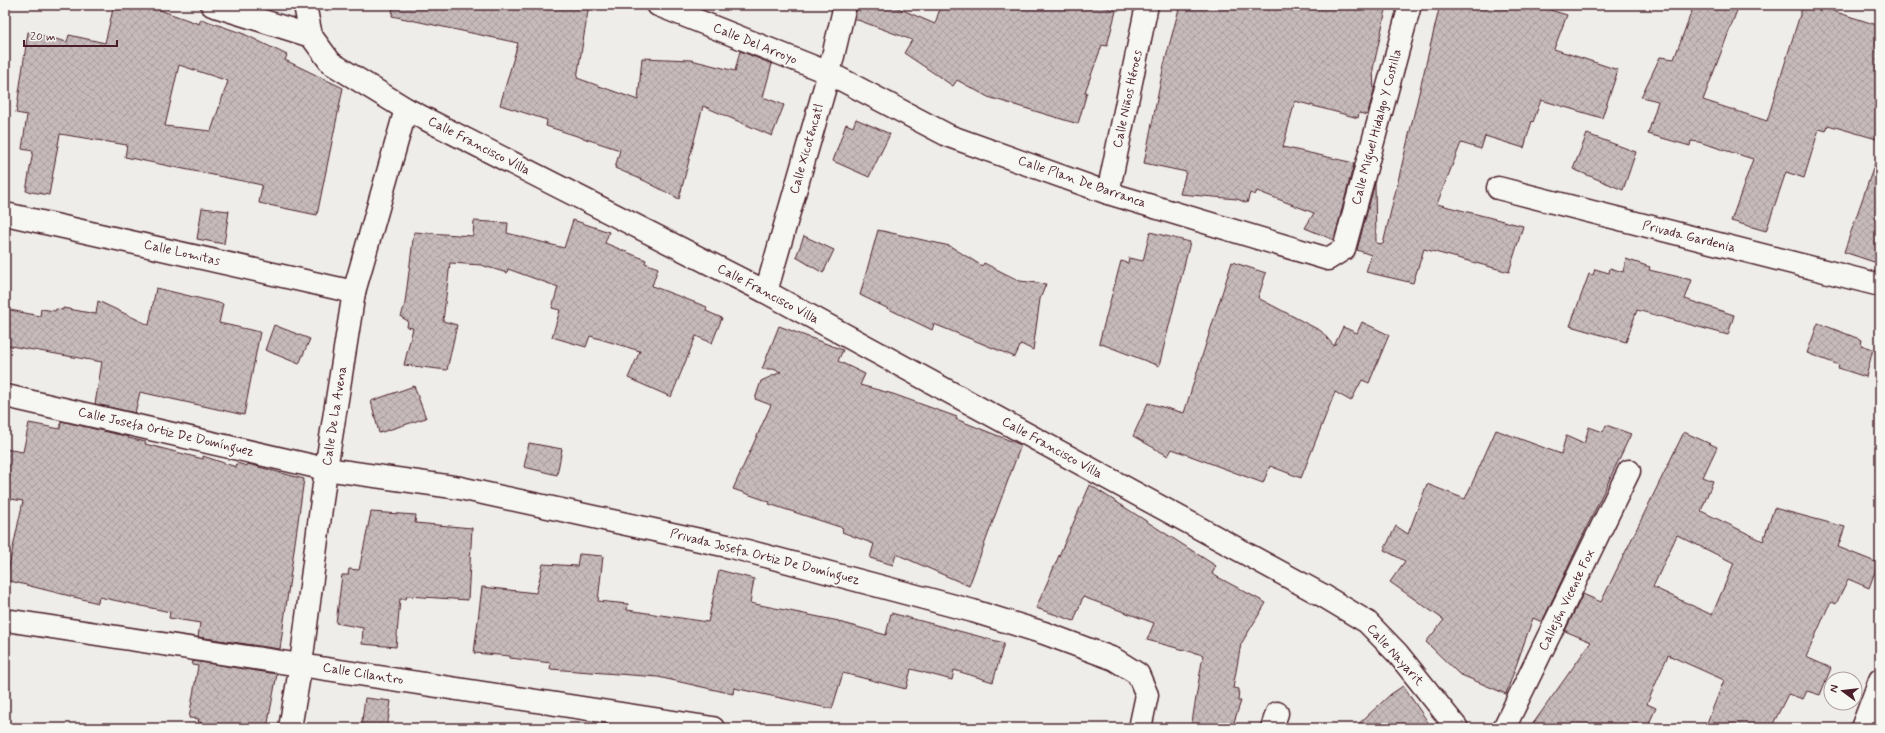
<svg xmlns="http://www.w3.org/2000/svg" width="1885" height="733" font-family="Mynerve,sans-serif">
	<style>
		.building { fill: url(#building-cross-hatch); stroke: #4a1f2b; fill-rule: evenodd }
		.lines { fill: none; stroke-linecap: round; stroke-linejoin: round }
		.minor-casing { stroke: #4a1f2b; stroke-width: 25 }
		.secondary-casing { stroke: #4a1f2b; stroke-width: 25 }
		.minor { stroke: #f6f6f2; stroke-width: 22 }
		.secondary { stroke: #f6f6f2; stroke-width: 22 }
		.labels { text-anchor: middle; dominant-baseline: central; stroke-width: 4; stroke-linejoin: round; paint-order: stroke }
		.street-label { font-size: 13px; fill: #4a1f2b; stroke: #f6f6f2 }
	</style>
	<defs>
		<pattern id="building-cross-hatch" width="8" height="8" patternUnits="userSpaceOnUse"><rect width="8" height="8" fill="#c6babb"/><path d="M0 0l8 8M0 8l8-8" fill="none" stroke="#ac9fa1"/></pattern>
	</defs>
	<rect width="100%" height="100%" fill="#efedea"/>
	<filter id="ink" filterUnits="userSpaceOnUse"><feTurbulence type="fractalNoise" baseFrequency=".025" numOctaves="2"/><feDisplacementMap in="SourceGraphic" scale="8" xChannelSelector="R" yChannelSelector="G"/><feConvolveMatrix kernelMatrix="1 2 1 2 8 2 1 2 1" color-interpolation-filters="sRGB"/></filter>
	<g filter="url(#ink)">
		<!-- building -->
		<g class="building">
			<path d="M114,5H146L199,24L201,19L244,34L287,55L285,60L343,88L317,215L259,203L262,185L125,157L127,145L60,134L49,195L26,191L33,151L22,149L27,115L16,113L28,32L67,42L69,35L105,43ZM179,65L228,81L211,131L165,126Z"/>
			<path d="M393,5H589L577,78L638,100L642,58L691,60L735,71L740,51L772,64L763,97L784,105L772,136L703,106L679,199L645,181L615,168L620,150L546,126L547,120L500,105L518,43L392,16Z"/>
			<path d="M857,5H891L935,24L941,5H1099L1116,11L1107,46L1102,45L1085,92H1087L1078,124L988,97L957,80L953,86L904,53L912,40L855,19Z"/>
			<path d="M1180,5H1387L1373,69L1374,91L1367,115L1359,113L1358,118L1295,101L1283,147L1354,163L1334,240L1305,228L1314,213L1257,191L1255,195L1250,193L1247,203L1237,199L1180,194L1186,172L1144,163L1164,65Z"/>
			<path d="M1440,5H1552L1550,10L1567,15L1554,49L1618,70L1602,118L1541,100L1533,122L1532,121L1524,148L1485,136L1481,149L1461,143L1437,204L1523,226L1509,272L1424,249L1413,283L1366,272L1371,255L1357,250L1375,183L1376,243L1383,244Z"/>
			<path d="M1694,5H1739L1703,100L1767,121L1803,5H1814L1880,26V140L1828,125L1826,131L1819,129L1804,178L1786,172L1766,231L1731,221L1753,159L1699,142L1691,141L1690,146L1648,134L1658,101L1641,97L1660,57L1674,59Z"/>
			<path d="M856,119L890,134L869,177L833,161L846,124L853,127Z"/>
			<path d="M1587,134L1636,152L1623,190L1573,169Z"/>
			<path d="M1876,160L1880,161V264L1844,252Z"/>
			<path d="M202,208L229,211L224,244L197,239Z"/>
			<path d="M573,220L609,232L605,243L646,260L645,263L658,268L652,286L707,307L706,311L722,318L712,343L696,336L671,397L628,378L640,351L590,336L586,347L552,337L560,310L552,308L558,287L508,269L507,273L481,265L450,263L443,321L457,325L447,370L404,365L413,328L407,327L408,321L401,317L405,303L414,232L473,236L474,221L508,223L507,233L564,248Z"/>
			<path d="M878,230L950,246L982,266L984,263L1020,281L1046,284L1040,299L1033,350L1021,344L1015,357L934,324L932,330L860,295Z"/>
			<path d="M1150,232L1190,242L1159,366L1099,343L1121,261L1128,263L1129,258L1143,261Z"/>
			<path d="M804,236L834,250L823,273L796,257Z"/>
			<path d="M1626,259L1650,267L1649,270L1692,280L1685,299L1734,315L1728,335L1637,310L1626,342L1570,326L1589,274L1593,275L1595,269L1609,273L1610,268L1623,272Z"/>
			<path d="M1232,262L1266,273L1258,298L1321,331L1334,346L1343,327L1357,333L1362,322L1389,335L1369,383L1362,380L1351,401L1335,392L1301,478L1270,466L1263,483L1172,449L1168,456L1133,436L1148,403L1184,413Z"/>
			<path d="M156,288L223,304L219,323L260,332L244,415L140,392L135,413L95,404L102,362L5,345V309L40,316L41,309L55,311L56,309L63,310V308L96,314L98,301L149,325Z"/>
			<path d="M1818,323L1862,340L1861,345L1873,349L1866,377L1838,368L1839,365L1807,353Z"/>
			<path d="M274,325L310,339L299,364L265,350Z"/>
			<path d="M779,326L843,350L838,361L865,374L860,385L893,394L957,417L956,419L1021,445L969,586L896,554L893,565L870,558L874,544L842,532L843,528L769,504L770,502L733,489L771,405L755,399L761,381L781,372L773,369H762Z"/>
			<path d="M414,386L426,418L379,433L371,401Z"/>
			<path d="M61,421L129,437L128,438L146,442L145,444L203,459V456L236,467L237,463L247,466L248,464L304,479L280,649L198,637L200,623L169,618L170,612L99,597L98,603L6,580L23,501L5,498V449L23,452L29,423L60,429Z"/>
			<path d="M1606,425L1631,434L1542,622L1533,618L1506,694L1459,674L1426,642L1444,620L1390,582L1405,561L1384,550L1396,526L1408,534L1427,484L1465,499L1496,430L1561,454L1566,436L1584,444L1589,427L1603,432Z"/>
			<path d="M1684,432L1717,447L1703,477L1713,481L1701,511L1763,541L1774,508L1845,527L1838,547L1878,563L1869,588L1848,579L1836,604L1832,602L1828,607L1806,657L1831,668L1820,695L1807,691L1803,699L1788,694L1771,728H1705L1724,680L1668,655L1647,704L1656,708L1647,728H1530L1591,642L1565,631L1583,594L1601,602ZM1677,535L1734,563L1712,615L1653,587Z"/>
			<path d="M529,443L562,449L557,475L524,467Z"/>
			<path d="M1090,485L1216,566L1212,574L1266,603L1241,644L1233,688L1239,689L1238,701H1241L1232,728H1191L1203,655L1147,640L1154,623L1083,597L1074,621L1036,608Z"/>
			<path d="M371,512L416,515L415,523L472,528L468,600L407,596L406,599H400L396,647L362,644L363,628L336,623L342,575H348L349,569L359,570Z"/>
			<path d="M579,554L603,556L598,601L628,604L627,610L708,622L719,570L754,579L750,603L839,621V622L886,635L891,613L1004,643L993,682L954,670L952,680L911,669L906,689L843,673L832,709L734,688L733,694L658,677L550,669L551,663L510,658V656L474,653L482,587L536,593L543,564L577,566Z"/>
			<path d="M193,661L277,674L267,728H232L198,722L199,719L189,718L198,666L192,665Z"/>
			<path d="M1403,686L1432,728H1354L1391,694Z"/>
			<path d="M365,698L391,701L387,728H361Z"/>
		</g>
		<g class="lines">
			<defs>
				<g id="minor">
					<path d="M212,5L311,36L331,63L406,109L766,292"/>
					<path d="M305,5L311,36"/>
					<path d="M658,5L829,73L949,136L1108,193L1328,259L1344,249L1410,5"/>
					<path d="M1498,188L1880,285"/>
					<path d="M1108,193L1147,5"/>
					<path d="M10,215L354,292"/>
					<path d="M6,396L326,469L460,488L732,547L973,611L1044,633L1114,659L1138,674L1147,695L1140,728"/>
					<path d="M1322,595L1367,622L1398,654L1457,728"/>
					<path d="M12,621L713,728"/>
					<path d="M290,728L301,664L326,469L354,292L406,109"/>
					<path d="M1504,728L1629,471"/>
					<path d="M1862,728L1880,680"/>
				</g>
				<g id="secondary">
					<path d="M845,5L829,73L766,292L1322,595"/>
					<path d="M1272,728L1277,713"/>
				</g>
			</defs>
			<!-- minor casing -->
			<use href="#minor" class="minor-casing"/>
			<!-- secondary casing -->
			<use href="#secondary" class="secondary-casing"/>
			<!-- minor -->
			<use href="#minor" class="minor"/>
			<!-- secondary -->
			<use href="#secondary" class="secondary"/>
		</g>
	</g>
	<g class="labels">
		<!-- street labels -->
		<g class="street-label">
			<text transform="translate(755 44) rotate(22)">Calle Del Arroyo</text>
			<text transform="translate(1128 99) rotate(-78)">Calle Niños Héroes</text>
			<text transform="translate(1377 127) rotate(-75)">Calle Miguel Hidalgo Y Costilla</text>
			<text transform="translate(479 146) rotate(27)">Calle Francisco Villa</text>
			<text transform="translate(807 149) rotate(-74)">Calle Xicoténcatl</text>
			<text transform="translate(1082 182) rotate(19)">Calle Plan De Barranca</text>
			<text transform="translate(1689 237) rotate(14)">Privada Gardenia</text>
			<text transform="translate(182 253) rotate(13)">Calle Lomitas</text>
			<text transform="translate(768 294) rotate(28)">Calle Francisco Villa</text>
			<text transform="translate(335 416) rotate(-81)">Calle De La Avena</text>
			<text transform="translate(166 432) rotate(13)">Calle Josefa Ortiz De Domínguez</text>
			<text transform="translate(1052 448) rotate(29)">Calle Francisco Villa</text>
			<text transform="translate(765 557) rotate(14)">Privada Josefa Ortiz De Domínguez</text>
			<text transform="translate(1567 600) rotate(-64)">Callejón Vicente Fox</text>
			<text transform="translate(1395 655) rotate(48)">Calle Nayarit</text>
			<text transform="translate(363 674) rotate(9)">Calle Cilantro</text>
		</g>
	</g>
	<!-- margin -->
	<rect width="1885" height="733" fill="none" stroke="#f6f6f2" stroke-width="20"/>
	<rect x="10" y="10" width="1865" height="713" fill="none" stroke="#4a1f2b" stroke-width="1.5" filter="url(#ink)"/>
	<!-- north arrow -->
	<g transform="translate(1843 691) rotate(285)"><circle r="19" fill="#f6f6f2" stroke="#b1a0a2"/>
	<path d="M0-3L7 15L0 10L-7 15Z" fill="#4a1f2b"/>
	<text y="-6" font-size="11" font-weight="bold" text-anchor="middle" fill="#4a1f2b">N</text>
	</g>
	<!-- scale -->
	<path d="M24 40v6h93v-6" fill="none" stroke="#4a1f2b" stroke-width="2"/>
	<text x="30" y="40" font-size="12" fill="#4a1f2b" stroke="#f6f6f2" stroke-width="3" paint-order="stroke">20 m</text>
</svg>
